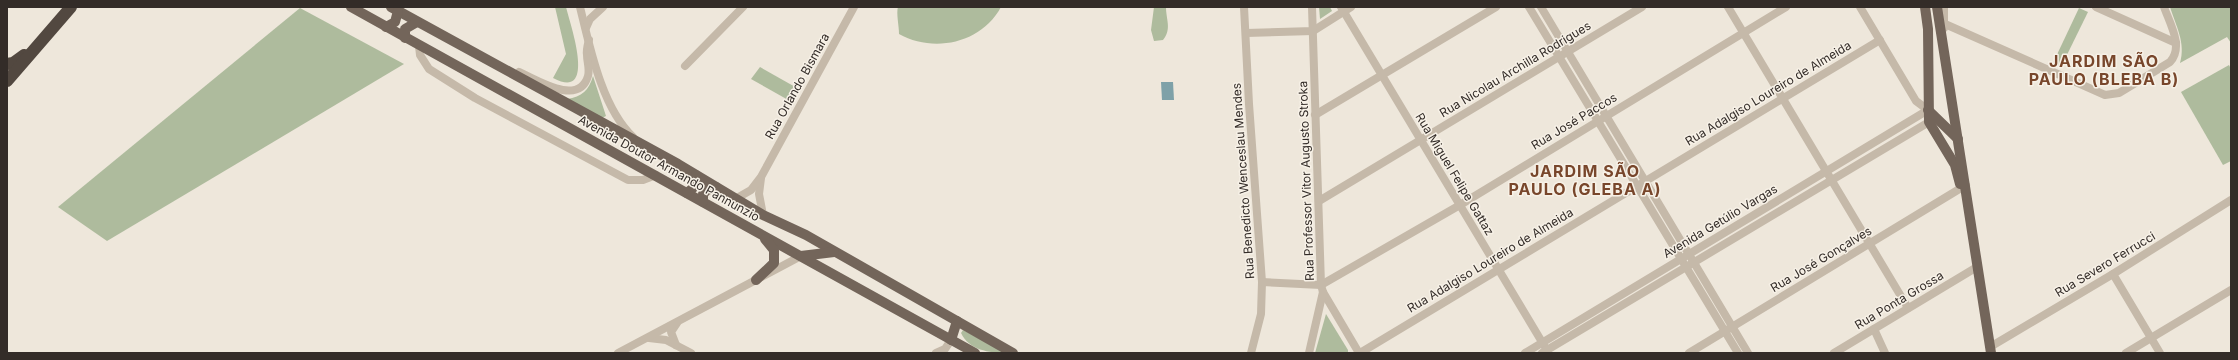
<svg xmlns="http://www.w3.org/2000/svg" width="2238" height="360" font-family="Inter,sans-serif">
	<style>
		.green { fill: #aebb9d }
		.water { fill: #7ea1a8 }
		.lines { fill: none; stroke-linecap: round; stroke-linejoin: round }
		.minor { stroke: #c5b9a9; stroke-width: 8 }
		.major { stroke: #73655a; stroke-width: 10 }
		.highway { stroke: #524840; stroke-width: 12 }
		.labels { text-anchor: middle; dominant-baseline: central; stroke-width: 3; stroke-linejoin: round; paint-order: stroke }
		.street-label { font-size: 12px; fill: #332c28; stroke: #f7f1e7 }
		.district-label { font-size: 16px; font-weight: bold; letter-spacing: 1px; fill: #78462b; stroke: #f7f1e7 }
	</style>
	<rect width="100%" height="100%" fill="#eee7db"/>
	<!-- green -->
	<g class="green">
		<path d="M555,7H566C570,24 598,102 553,78L566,54Z"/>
		<path d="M898,7H1001C981,44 933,53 899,34C899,26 896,13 898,7Z"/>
		<path d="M1154,7H1166C1166,20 1172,29 1163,40L1154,41L1151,30Z"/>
		<path d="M1319,7H1330L1332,11L1320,19Z"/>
		<path d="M2170,7H2231V43L2227,37L2180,63C2186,43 2176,26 2170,7Z"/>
		<path d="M300,8L404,64L107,241L58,207Z"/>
		<path d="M2079,8L2088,12L2061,67L2053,63Z"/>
		<path d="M2229,65L2231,69V161L2223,165L2181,92Z"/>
		<path d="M760,67L797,88L790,101L751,79Z"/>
		<path d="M593,76L606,116L602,118L567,99C582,97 589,90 593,76Z"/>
		<path d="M1326,314L1348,350V353H1315Z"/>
		<path d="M963,330L1006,353C989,353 969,350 961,333Z"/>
	</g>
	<!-- water -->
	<path class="water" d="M1161,82H1173L1174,100H1162Z"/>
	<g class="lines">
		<!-- minor -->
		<g class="minor">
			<path d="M580,7C590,48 602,108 633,137"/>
			<path d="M1244,7L1249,104L1262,282L1261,314L1251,353"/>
			<path d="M1341,7L1545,347"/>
			<path d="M1529,7L1738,353"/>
			<path d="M1541,7L1748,353"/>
			<path d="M1728,7L1908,308"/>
			<path d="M1860,7L1916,101L1928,110"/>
			<path d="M1944,7V28"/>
			<path d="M2096,7L2176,43"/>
			<path d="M1945,24L2105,95L2119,93L2170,62C2184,47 2170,24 2164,7"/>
			<path d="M586,28L590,19L603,7"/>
			<path d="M1246,33L1313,31L1351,7"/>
			<path d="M419,46L420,55L429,69L475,98L628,180H643L656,175"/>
			<path d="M685,66L743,7"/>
			<path d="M519,72C537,80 579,107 588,76C590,69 587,62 587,55C586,50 588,44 589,40"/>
			<path d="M1315,115L1496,7"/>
			<path d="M761,178L759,194L763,215"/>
			<path d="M737,198L751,190L761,177L854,7"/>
			<path d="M1319,201L1642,7"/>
			<path d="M2113,274L2160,353"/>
			<path d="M1262,282L1321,285L1460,205L1786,7"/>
			<path d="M1323,292L1359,353"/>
			<path d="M1874,329L1885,353"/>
			<path d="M649,338L666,340L691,353"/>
			<path d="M676,345L671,332L677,323"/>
			<path d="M1990,347L2113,274L2231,200"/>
			<path d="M618,353L801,256"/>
			<path d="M936,353L945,349L951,340"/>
			<path d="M1309,353L1323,292L1321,285L1312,7"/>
			<path d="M1360,353L1880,40"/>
			<path d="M1525,353L1928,110"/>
			<path d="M1542,353L1929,122"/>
			<path d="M1689,353L1966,185"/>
			<path d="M1834,353L1977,267"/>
			<path d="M2126,353L2231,290"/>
		</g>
		<!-- major -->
		<g class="major">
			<path d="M351,7L975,353"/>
			<path d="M391,7L678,164L763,215L806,235L1013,353"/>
			<path d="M1925,7L1928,29L1929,122L1955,165L1960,184"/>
			<path d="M1937,7L1991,353"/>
			<path d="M386,27L395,22L398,11"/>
			<path d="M405,38V29L417,22"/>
			<path d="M1928,110L1958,139"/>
			<path d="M687,193L693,188L696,175"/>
			<path d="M703,202V194L707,190L716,187"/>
			<path d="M801,256L834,252"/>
			<path d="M756,280L774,263V250L765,239"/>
			<path d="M951,340L957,321"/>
		</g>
		<!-- highway -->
		<g class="highway">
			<path d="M7,64L13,63L24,55"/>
			<path d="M7,81L71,7"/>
		</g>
	</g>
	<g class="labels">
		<!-- street labels -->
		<g class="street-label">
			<text transform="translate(1515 69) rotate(-31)">Rua Nicolau Archilla Rodrigues</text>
			<text transform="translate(797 86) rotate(-61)">Rua Orlando Bismara</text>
			<text transform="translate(1768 93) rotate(-31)">Rua Adalgiso Loureiro de Almeida</text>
			<text transform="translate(1574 121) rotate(-31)">Rua José Paccos</text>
			<text transform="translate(669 168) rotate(29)">Avenida Doutor Armando Pannunzio</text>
			<text transform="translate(1455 174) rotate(59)">Rua Miguel Felipe Gattaz</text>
			<text transform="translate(1243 181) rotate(-94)">Rua Benedicto Wenceslau Mendes</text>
			<text transform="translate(1306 181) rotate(-92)">Rua Professor Vitor Augusto Stroka</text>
			<text transform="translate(1720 221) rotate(-31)">Avenida Getúlio Vargas</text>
			<text transform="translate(1821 259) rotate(-31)">Rua José Gonçalves</text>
			<text transform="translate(1490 260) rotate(-31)">Rua Adalgiso Loureiro de Almeida</text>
			<text transform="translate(2105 264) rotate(-31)">Rua Severo Ferrucci</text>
			<text transform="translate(1899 300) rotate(-31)">Rua Ponta Grossa</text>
		</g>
		<!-- district labels -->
		<g class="district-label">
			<text x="2104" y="61">JARDIM SÃO<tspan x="2104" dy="18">PAULO (BLEBA B)</tspan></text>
			<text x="1585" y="171">JARDIM SÃO<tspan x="1585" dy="18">PAULO (GLEBA A)</tspan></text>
		</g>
	</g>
	<!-- border -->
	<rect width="2238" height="360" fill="none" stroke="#332c28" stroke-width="16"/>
</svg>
